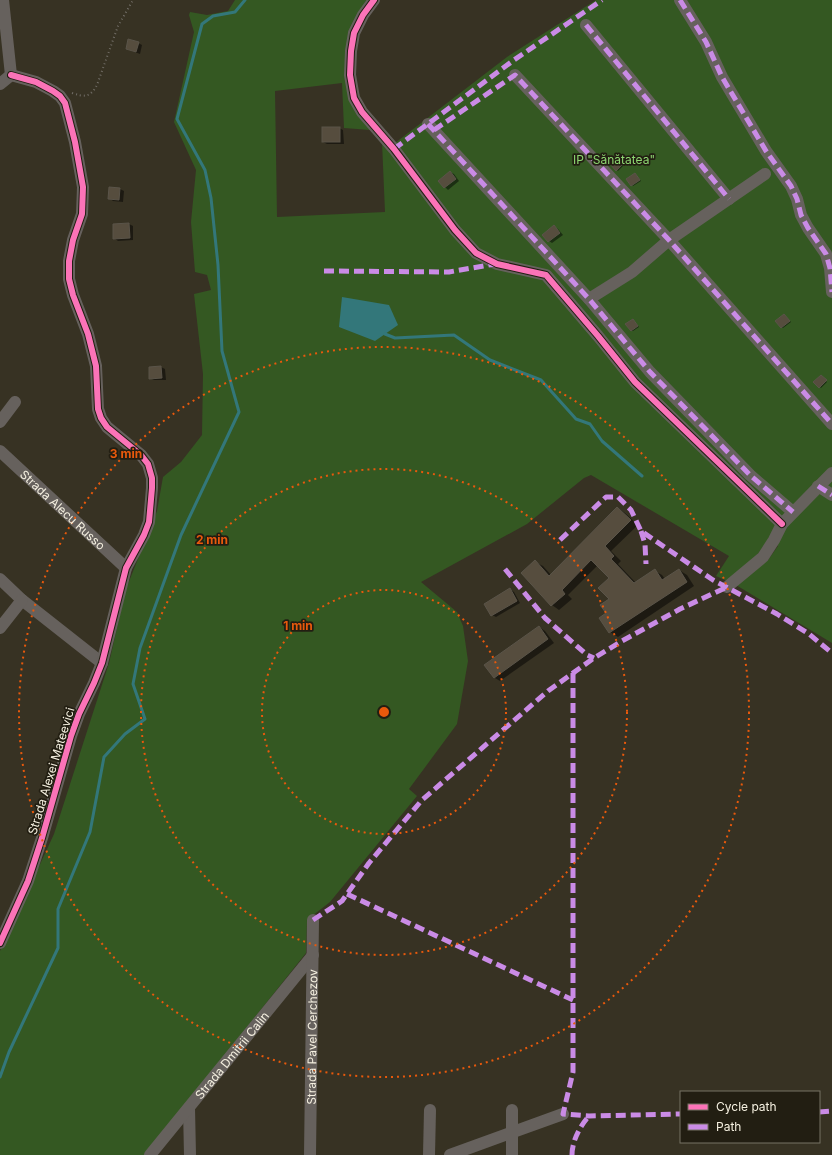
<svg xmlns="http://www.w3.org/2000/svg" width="832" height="1155" font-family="Inter,sans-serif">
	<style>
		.green { fill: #345822 }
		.water { fill: #33777a }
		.shadow { fill: #0007 }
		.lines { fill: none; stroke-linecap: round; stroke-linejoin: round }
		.stream { stroke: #33777a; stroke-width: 3 }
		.building { fill: #564d3e; stroke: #5a5449 }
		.path { stroke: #716d66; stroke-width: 2; stroke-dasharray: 1 3; stroke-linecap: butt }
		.minor { stroke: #66615d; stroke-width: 12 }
		.quiet { stroke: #ca8be6; stroke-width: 5; stroke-dasharray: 10 5; stroke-linecap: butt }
		.cycleway-casing { stroke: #221e12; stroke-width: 8 }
		.cycleway { stroke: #fb73b8; stroke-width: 6 }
		.ring { fill: none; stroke: #e8590c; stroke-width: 2; stroke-dasharray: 2 4 }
		.labels { text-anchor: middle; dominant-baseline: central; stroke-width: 3.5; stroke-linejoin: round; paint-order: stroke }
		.park-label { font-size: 12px; fill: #8ed772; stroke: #221e12 }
		.street-label { font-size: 12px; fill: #f5f0e0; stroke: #221e12 }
		.centre { fill: #e8590c; stroke: #221e12; stroke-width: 2 }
		.ring-label { font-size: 12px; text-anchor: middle; font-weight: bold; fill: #e8590c; stroke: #221e12; stroke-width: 3.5; stroke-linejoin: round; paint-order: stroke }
	</style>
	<rect width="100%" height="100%" fill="#373223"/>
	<!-- green -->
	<path class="green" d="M235,0H371L347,54L370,130L344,128L342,83L275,91L277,217L385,212L382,142L395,143L507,57L596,0H832V643L736,585L768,560L778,546L770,538L757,555L727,581L716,576L729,556L591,475L584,478L527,524L421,582L457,612L463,626L468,661L457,724L409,789L417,796L330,902L307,920L306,953L145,1155H0V951L54,834L109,663L126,589L157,511L163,477L181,462L202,435L203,374L194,294L211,290L207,275L195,272L191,222L196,170L174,122L194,32L189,15L190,12L207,15L228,11Z"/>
	<!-- water -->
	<path class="water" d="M342,297L389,305L398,325L375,341L339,327Z"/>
	<!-- shadow -->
	<g class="shadow">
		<path d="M138,43L142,45L140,54L127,49Z"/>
		<path d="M339,128L343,130L344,144H327L323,142Z"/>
		<path d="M616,160L623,166L618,171L617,170Z"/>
		<path d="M450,172L454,174L459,181L448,190L445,187Z"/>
		<path d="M635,174L641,181L633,186L628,179Z"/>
		<path d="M120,189L124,191L123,202L113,201L109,198Z"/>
		<path d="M129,224L133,226V240L118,241L114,238Z"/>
		<path d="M554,227L558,229L563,235L552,243L549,241Z"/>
		<path d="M784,315L791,322L783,328L781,327Z"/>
		<path d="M634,321L639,327L633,331H631Z"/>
		<path d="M161,367L165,369L166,380H154L150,378V368Z"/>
		<path d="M822,377L827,382L821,388L820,387Z"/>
		<path d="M618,508L625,513L638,525L611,551L621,561L618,564L636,583L655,571L662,575L665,579L679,570L687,575L694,586L618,637L610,632L607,614L611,599L610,578L597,566L568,595L572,599L559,610L552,605L523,573L535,562L543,566L551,575Z"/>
		<path d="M510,589L514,592L520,603L496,617L492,615Z"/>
		<path d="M539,627L545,631L554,643L500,681L495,678Z"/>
	</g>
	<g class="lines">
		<!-- stream -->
		<g class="stream">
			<path d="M385,334L395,338L454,335L490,360L541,380L576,419L590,424L602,441L642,476"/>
			<path d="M0,1077L9,1052L58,948V909L90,832L104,757L125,734L145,719L133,684L140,648L181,535L239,412L222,351L218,265L211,198L205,170L177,119L202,24L213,16L235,12L245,0"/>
		</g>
	</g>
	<!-- building -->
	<g class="building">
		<path d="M128,39L139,42L136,52L126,49Z"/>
		<rect x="322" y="127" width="18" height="15"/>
		<path d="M616,159L622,165L616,171L610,164Z"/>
		<path d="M450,171L456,179L444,188L438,181Z"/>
		<path d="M635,173L640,180L631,186L626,179Z"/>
		<path d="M109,187L120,188L119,200L108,199Z"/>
		<path d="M129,223L130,238L113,239V224Z"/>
		<path d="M554,225L560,233L548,242L542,235Z"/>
		<path d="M784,314L790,321L781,328L775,321Z"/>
		<path d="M633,319L638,326L631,331L625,324Z"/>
		<path d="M161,366L162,378L149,379V367Z"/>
		<path d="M821,375L827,380L819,388L813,382Z"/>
		<path d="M617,507L631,520L605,546L614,556L611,559L634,583L655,569L662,580L679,569L687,582L609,633L599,618L606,613L600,605L609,599L598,588L609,578L591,560L562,590L565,594L551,606L521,573L535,560L549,576Z"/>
		<path d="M510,588L517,601L491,616L484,604Z"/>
		<path d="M539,626L548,639L494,678L484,665Z"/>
	</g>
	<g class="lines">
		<!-- path -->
		<path class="path" d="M72,93C84,97 90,98 97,85L118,26L133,0"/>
		<!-- minor -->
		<g class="minor">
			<path d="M3,0L11,75"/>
			<path d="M374,0L363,15L354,33L351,51L350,75L354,98L362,112L394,149L455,230L476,253L497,264L546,275L598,336L635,382L782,524"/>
			<path d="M680,0L706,42L722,77L766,151L791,186L797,199L801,215L808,228L826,254L830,268L832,292"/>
			<path d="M586,25L729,199"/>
			<path d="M515,75L669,240L832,424"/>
			<path d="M0,84L11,75"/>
			<path d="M428,124L589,299L650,372L686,409L750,475L793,512"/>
			<path d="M589,299L632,272L669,240L765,174"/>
			<path d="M0,422L15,402"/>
			<path id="s1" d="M0,451L126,568"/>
			<path d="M818,486L832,495"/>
			<path d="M0,579L22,600L102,663"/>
			<path d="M727,587L763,557L774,540L782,524L832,473"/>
			<path d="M0,628L22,600"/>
			<path d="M0,943L28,881L42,838L71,736L79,714L94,683L102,663L126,568L144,535L149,522L152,488V478L148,464L141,455L107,427L101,418L98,409L96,366L88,334L73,295L69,279V261L73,240L82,214L83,187L75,142L65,103L60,96L53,91L36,82L11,75"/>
			<path d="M189,1108L190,1155"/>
			<path id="s2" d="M150,1155L313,955"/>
			<path id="s3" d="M310,1155L313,920"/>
			<path d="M429,1155L430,1110"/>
			<path d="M450,1155L563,1114"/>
			<path d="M512,1155V1110"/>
		</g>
		<!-- quiet -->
		<g class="quiet">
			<path d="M680,0L706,42L722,77L766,151L791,186L797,199L801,215L808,228L826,254L830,268L832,292"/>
			<path d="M586,25L729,199"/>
			<path d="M428,124L589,299L650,372L686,409L750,475L793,512"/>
			<path d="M434,130L515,75L669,240L832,424"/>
			<path d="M394,149L514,60L602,0"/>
			<path d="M324,271L449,272L495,264"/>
			<path d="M818,486L832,495"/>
			<path d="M641,531L645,544L646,564"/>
			<path d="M560,540L606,497H618L631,510L641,531L713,580L777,614L809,634L832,653"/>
			<path d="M505,569L545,618L587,655L594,658"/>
			<path d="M573,673V1072L563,1114L589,1116L681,1114"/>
			<path d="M347,894L573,1000"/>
			<path d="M313,920L342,901L369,863L422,800L548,691L594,658L622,641L680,609L727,587"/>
			<path d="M819,1112L832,1111"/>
			<path d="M572,1155C572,1141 580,1126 589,1116"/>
		</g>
		<defs>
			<g id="cycleway">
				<path d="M374,0L363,15L354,33L351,51L350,75L354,98L362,112L394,149L455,230L476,253L497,264L546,275L598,336L635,382L782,524"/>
				<path d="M0,943L28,881L42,838L71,736L79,714L94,683L102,663L126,568L144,535L149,522L152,488V478L148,464L141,455L107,427L101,418L98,409L96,366L88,334L73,295L69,279V261L73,240L82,214L83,187L75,142L65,103L60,96L53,91L36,82L11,75"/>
			</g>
		</defs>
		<!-- cycleway casing -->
		<use href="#cycleway" class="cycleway-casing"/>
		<!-- cycleway -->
		<use href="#cycleway" class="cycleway"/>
	</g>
	<!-- distance rings -->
	<g class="ring">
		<circle cx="384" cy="712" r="122"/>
		<circle cx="384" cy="712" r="243"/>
		<circle cx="384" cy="712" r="365"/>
	</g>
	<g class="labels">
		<!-- park labels -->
		<g class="park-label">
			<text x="614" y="159">IP "Sănătatea"</text>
		</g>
		<!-- street labels -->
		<g class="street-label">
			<text stroke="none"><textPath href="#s1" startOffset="86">Strada Alecu Russo</textPath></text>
			<text transform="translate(51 771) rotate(-73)">Strada Alexei Mateevici</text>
			<text stroke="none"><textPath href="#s3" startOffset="118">Strada Pavel Cerchezov</textPath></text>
			<text stroke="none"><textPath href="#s2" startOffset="129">Strada Dmitrii Calin</textPath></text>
		</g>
	</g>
	<circle cx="384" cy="712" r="6" class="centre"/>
	<g class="ring-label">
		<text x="126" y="458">3 min</text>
		<text x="212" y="544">2 min</text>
		<text x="298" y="630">1 min</text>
	</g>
	<!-- legend -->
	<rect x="680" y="1091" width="140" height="52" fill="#221e12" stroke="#767264"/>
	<rect x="688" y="1104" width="20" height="6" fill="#fb73b8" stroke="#767264"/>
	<text x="716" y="1111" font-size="12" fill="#f5f0e0">Cycle path</text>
	<rect x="688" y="1124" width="20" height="6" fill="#ca8be6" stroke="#767264"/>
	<text x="716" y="1131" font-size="12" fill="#f5f0e0">Path</text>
</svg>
